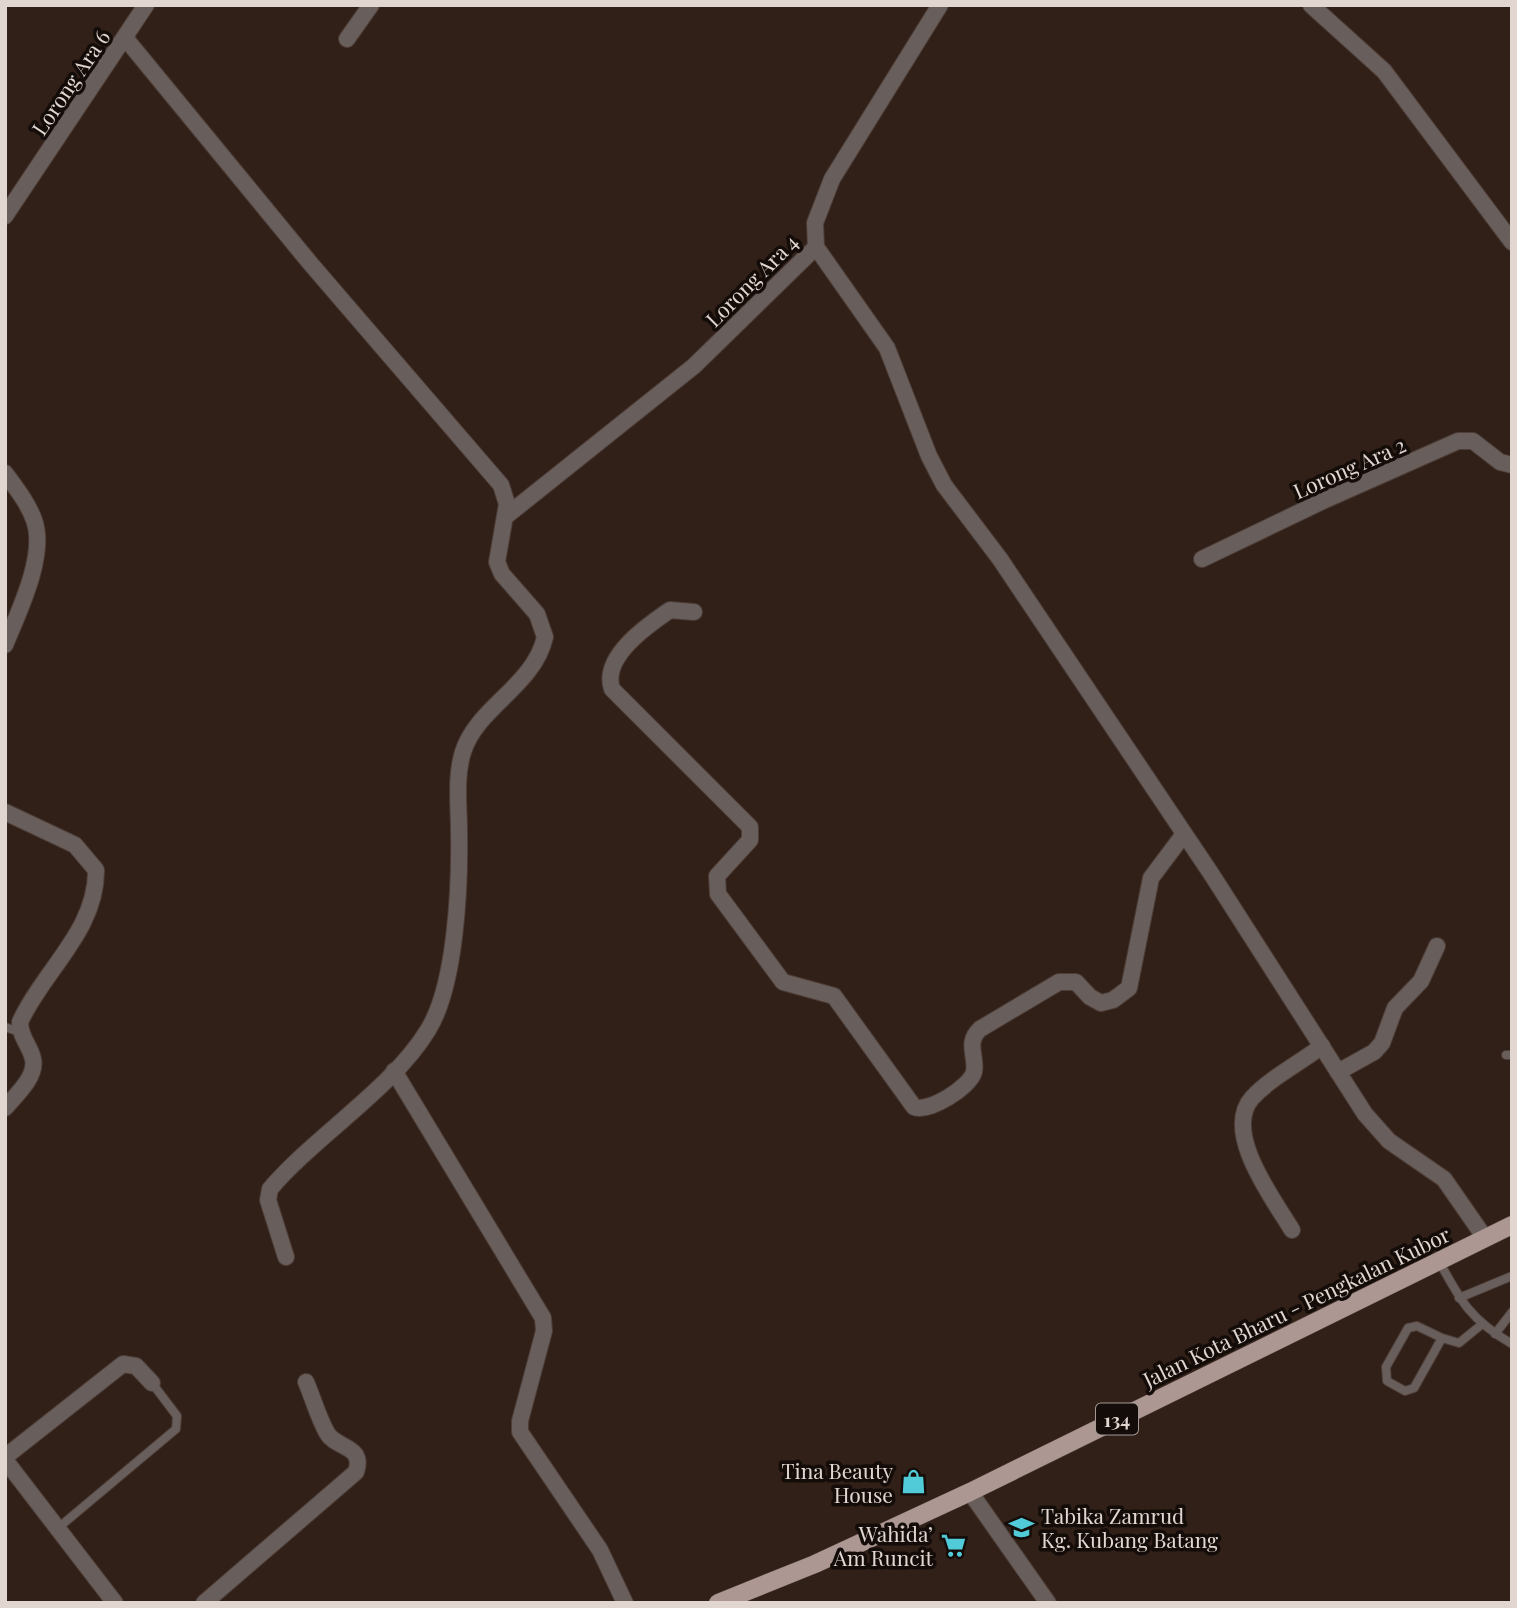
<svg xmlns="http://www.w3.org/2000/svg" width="1517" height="1608" font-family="'Playfair Display',serif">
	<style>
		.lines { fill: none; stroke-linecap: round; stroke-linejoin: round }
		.service-casing { stroke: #4d3d36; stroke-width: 10 }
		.minor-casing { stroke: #4d3d36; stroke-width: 18 }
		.primary-casing { stroke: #4d3d36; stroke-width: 19 }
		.service { stroke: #685e5c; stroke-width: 8 }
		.minor { stroke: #685e5c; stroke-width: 16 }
		.primary { stroke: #ac9793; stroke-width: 18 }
		.labels { text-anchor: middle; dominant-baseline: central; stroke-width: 7; stroke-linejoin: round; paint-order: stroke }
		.shield { fill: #130c08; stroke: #a49995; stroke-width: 2 }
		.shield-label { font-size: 19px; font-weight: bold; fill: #e2d6d1 }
		.street-label { font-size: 21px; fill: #e2d6d1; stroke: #130c08 }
		.poi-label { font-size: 21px; fill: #e2d6d1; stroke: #130c08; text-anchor: end }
	</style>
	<rect width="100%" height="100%" fill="#312018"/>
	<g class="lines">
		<defs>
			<g id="service">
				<path d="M5,1027L20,1032"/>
				<path d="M1506,1055H1512"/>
				<path d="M1439,1261C1461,1302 1471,1320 1512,1344"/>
				<path d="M1459,1298L1512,1276"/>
				<path d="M1495,1334L1512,1312"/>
				<path d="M1442,1338L1417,1326L1408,1328L1386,1367L1387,1381L1405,1391L1414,1388L1442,1338L1459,1343L1481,1325"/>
				<path d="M58,1528L176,1429L177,1416L152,1383"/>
			</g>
			<g id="minor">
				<path d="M1311,5L1384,71L1512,242"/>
				<path d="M126,39L310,263L501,485L507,504L497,562L502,574L537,614L545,637C534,686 477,707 463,752C455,777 459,807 459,832C460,885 456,985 428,1030C393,1088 315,1136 270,1189L268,1200L286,1257"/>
				<path d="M347,39L371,5"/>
				<path d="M5,216L146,5"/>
				<path d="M816,247L887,348L929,456L944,485L1000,559L1212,875L1365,1114L1389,1141L1444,1179L1485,1238"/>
				<path d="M5,473C16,488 28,503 34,520C47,555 18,613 5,645"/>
				<path d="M505,517L694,366L816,247L815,223L832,179L940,5"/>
				<path d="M1202,559L1325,500L1458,441H1473L1500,462L1512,465"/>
				<path d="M694,612L670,610C648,625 601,657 612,689L750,827V840L717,876L718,894L783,982L834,996L914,1107C929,1113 970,1087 974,1072C977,1056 965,1043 980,1029L1059,982H1076L1090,997L1101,1003L1113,1000L1129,988L1151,878L1184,834"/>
				<path d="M5,812L75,845L96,870C97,930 43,971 20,1022C20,1038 30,1045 33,1059C37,1077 15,1096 5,1108"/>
				<path d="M394,1071L543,1318L544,1331L520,1421V1432L600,1550L625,1603"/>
				<path d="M1338,1072L1374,1052L1382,1043L1395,1008L1421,981L1437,946"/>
				<path d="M1292,1230C1274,1200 1222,1132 1252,1098C1270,1078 1300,1063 1322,1046"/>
				<path d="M5,1457L123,1364L136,1366L152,1383"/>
				<path d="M5,1460L115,1603"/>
				<path d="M970,1492L1048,1603"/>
				<path d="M204,1603L356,1472C365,1445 336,1449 327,1433C318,1417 313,1398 306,1382"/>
			</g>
			<path id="primary" d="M718,1603L815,1564L970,1492L1512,1225"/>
		</defs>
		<!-- service casing -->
		<use href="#service" class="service-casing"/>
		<!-- minor casing -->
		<use href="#minor" class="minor-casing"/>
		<!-- primary casing -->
		<use href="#primary" class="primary-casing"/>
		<!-- service -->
		<use href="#service" class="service"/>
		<!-- minor -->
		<use href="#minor" class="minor"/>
		<!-- primary -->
		<use href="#primary" class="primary"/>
	</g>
	<!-- icons -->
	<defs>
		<symbol id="shop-bare" viewBox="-9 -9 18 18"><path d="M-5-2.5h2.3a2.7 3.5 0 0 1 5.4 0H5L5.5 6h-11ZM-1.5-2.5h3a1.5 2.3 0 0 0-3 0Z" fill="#52cbd9" stroke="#130c08" stroke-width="2.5" paint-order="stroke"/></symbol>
		<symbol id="school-bare" viewBox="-9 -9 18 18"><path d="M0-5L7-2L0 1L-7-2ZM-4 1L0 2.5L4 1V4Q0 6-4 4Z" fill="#52cbd9" stroke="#130c08" stroke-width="2.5" paint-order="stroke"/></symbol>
		<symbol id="supermarket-bare" viewBox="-9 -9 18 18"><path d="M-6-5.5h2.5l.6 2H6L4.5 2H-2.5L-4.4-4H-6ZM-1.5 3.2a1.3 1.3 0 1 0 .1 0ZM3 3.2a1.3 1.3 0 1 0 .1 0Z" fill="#52cbd9" stroke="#130c08" stroke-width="2.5" paint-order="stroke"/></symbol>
	</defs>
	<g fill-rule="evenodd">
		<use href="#shop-bare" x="896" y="1464" width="35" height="35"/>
		<use href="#school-bare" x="1004" y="1510" width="35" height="35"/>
		<use href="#supermarket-bare" x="936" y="1528" width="35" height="35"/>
	</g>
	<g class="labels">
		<!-- shield labels -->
		<rect class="shield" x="1096" y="1403.5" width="42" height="31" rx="5"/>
		<g class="shield-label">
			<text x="1117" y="1419">134</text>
		</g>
		<!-- street labels -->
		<g class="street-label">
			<text transform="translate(70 82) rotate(-56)">Lorong Ara 6</text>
			<text transform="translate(751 280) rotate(-45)">Lorong Ara 4</text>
			<text transform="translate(1349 467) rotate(-24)">Lorong Ara 2</text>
			<text transform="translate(1296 1306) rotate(-26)">Jalan Kota Bharu - Pengkalan Kubor</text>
		</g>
		<!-- poi labels -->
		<g class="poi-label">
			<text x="893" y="1470">Tina Beauty<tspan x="893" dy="24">House</tspan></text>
			<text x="1041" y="1515" text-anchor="start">Tabika Zamrud<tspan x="1041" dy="24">Kg. Kubang Batang</tspan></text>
			<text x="933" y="1533">Wahida’<tspan x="933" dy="24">Am Runcit</tspan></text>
		</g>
	</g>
	<!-- border -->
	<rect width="1517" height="1608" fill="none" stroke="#e2d6d1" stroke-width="14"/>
</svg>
